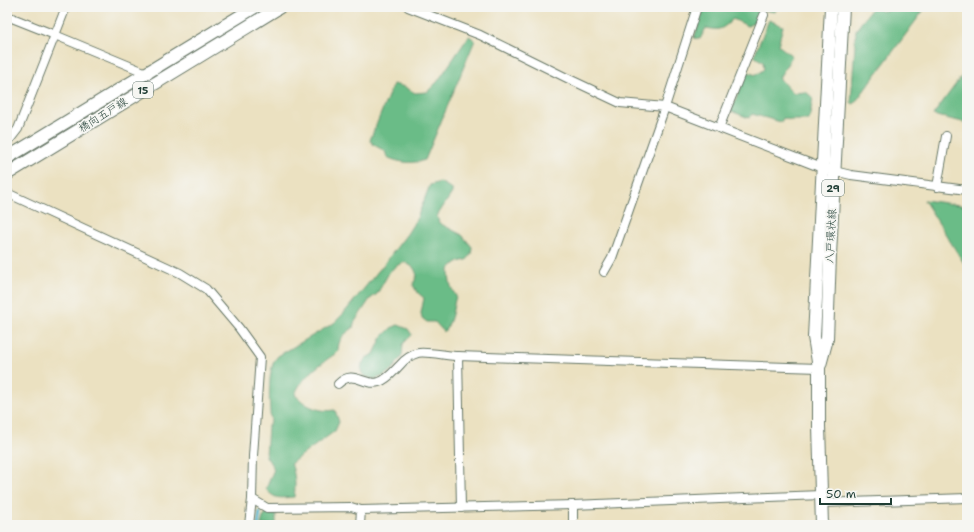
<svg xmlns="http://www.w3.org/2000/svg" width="974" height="532" font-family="'Shantell Sans','Klee One',sans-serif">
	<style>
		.forest { fill: #6abc87; stroke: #447c5e }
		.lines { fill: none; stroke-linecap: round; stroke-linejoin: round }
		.stream { stroke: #56bad5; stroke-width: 3 }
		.street-casing { stroke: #667665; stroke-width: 10 }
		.primary-casing { stroke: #667665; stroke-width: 14 }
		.street { stroke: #fff; stroke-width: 8 }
		.primary { stroke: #fff; stroke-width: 12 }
		.labels { text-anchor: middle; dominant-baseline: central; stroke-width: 3.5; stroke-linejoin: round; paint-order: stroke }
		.shield { fill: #f6f6f2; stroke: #60746d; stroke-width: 1 }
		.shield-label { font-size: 10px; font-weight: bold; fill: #1f3d34 }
		.street-label { font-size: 11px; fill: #1f3d34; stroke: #f6f6f2 }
	</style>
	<rect width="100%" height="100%" fill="#f6f6f2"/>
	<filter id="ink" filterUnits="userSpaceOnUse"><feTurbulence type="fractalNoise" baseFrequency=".025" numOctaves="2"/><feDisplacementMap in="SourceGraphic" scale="8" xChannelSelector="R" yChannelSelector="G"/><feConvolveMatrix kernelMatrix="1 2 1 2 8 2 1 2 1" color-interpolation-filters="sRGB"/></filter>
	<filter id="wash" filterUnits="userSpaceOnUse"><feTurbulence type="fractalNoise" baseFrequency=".012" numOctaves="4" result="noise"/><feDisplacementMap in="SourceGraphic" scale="16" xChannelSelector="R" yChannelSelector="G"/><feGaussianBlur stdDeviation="0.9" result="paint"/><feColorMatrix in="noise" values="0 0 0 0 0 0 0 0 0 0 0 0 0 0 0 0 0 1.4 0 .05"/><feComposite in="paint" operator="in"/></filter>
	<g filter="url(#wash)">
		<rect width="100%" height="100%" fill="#ebe1c1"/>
		<!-- forest -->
		<g class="forest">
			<path d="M704,7H777L775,12L763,10L758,20L748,26L733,19C722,29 721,31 706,28L700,39L694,38Z"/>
			<path d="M892,7H926L854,104L851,103L856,30L872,8L882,11L890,10Z"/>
			<path d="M769,20L783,26L778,45L792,56L779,78L793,93L806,92L813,98L809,120H790L783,118L781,122L752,114L749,118L731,111L747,72L756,75L764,69L763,62L754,56Z"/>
			<path d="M469,36L475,40L425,160C413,164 399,163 387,157L385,151L374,145L370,140L393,84L405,87L415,93L427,92L438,81Z"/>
			<path d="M967,69V123L933,115Z"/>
			<path d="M440,182L452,189V193L437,216L439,223L462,235L472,247L471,254L467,260L457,262L449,269C449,280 450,287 456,296C452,310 453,320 444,332L435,322H427L422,318L421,313L424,298L417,292L413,285L417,275L414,268L405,262L398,265L390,271L377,294L370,299L354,323L353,328C343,335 338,339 338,352C324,361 299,379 295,395C298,397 300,400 303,402C312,409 324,412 335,410L339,422L335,431L291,463C295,474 296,485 294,497C280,498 275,500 266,489L274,469L266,456L268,426L271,422C269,408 268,377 273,364C274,361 276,358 278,356L334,323L344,313L384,264L407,234L417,218L430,185Z"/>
			<path d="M924,200L967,206V268Z"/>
			<path d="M398,325L408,329L412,335L403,344L402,356L392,370L381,377L373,379L364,376L361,371L362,364L366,358L374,354L382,337L391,328Z"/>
			<path d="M266,513H276V525H261L263,518Z"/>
		</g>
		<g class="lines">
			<!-- stream -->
			<path class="stream" d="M258,525L260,512"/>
		</g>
	</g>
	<g filter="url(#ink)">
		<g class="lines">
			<defs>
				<g id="street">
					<path d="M408,7L480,35L567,78L620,103L665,107L822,168L851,175L967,190"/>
					<path d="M7,16L55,35L66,7"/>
					<path d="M719,128L764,15"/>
					<path d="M7,141L11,138L18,129L55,35L149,74"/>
					<path d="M937,187L946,136"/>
					<path d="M7,193L180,273L206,289L239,328L260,357L253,456L252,499L267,508L351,507L361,510"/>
					<path d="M604,272L612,258L665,107L697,7"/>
					<path d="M338,384C354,368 363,387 379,382C387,380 394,371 400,365C405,359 411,355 418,353C425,351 449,356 458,356"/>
					<path d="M821,503L967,498"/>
					<path d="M573,505V525"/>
					<path d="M461,508L458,356L819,368"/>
					<path d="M249,525L252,499"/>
					<path d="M360,525L361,510L573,505L821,495"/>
				</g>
				<g id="primary">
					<path d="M7,158L255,7"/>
					<path d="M7,174L280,7"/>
					<path d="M820,365L827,339L830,255L843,7"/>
					<path d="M822,525L819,426V368L814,337L831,7"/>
				</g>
			</defs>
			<!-- street casing -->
			<use href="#street" class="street-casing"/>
			<!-- primary casing -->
			<use href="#primary" class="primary-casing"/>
			<!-- street -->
			<use href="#street" class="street"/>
			<!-- primary -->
			<use href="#primary" class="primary"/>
		</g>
	</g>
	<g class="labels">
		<!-- shield labels -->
		<g class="shield">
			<rect x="133" y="82" width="20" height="16" rx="3"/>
			<rect x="822" y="180" width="22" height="16" rx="3"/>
		</g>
		<g class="shield-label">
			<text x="143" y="90">15</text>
			<text x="833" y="188">29</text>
		</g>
		<!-- street labels -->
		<g class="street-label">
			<text transform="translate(103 115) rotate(-32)">橋向五戸線</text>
			<text transform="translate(831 236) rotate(-87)">八戸環状線</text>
		</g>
	</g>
	<!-- margin -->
	<rect width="974" height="532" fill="none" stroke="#f6f6f2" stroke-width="24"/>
	<!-- scale -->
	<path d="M820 498v6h71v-6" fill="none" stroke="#1f3d34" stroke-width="2"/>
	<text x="826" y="498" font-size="12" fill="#1f3d34" stroke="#f6f6f2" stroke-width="3" paint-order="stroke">50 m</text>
</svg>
